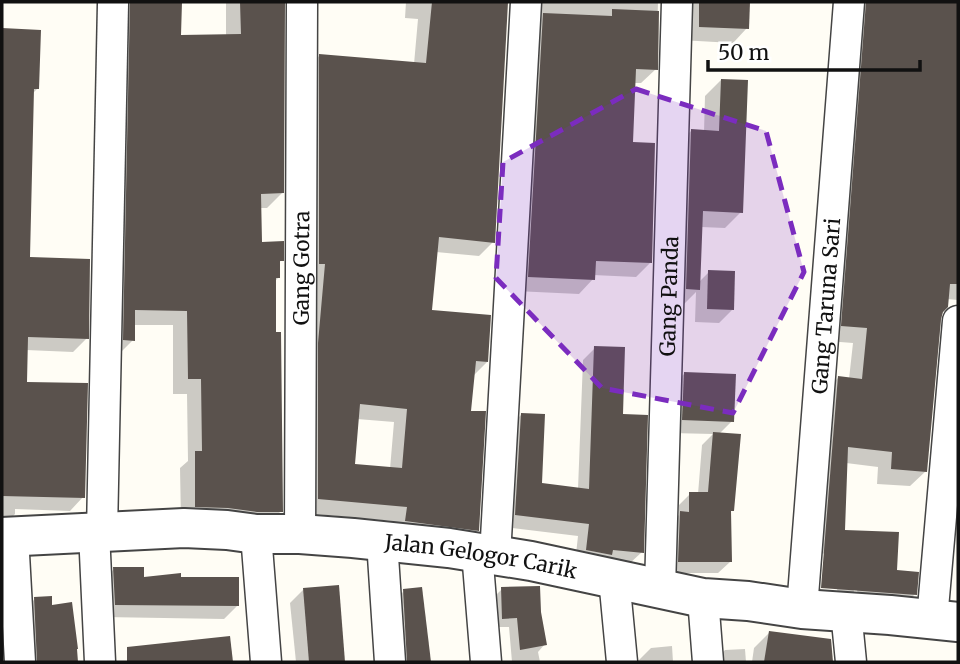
<svg xmlns="http://www.w3.org/2000/svg" width="960" height="664" font-family="Merriweather,serif">
	<style>
		.shadow { fill: #0003; fill-rule: evenodd }
		.building { fill: #5a524d; fill-rule: evenodd }
		.lines { fill: none; stroke-linecap: round; stroke-linejoin: round }
		.minor-casing { stroke: #444; stroke-width: 33 }
		.tertiary-casing { stroke: #444; stroke-width: 42 }
		.minor { stroke: #fff; stroke-width: 30 }
		.tertiary { stroke: #fff; stroke-width: 38 }
		.marked { fill: #7b2cbf; fill-opacity: 0.2; stroke: #7b2cbf; stroke-width: 5; stroke-dasharray: 14 9; stroke-linejoin: round }
		.labels { text-anchor: middle; dominant-baseline: central; stroke-width: 7; stroke-linejoin: round; paint-order: stroke }
		.street-label { font-size: 21px; fill: #111; stroke: #fff }
	</style>
	<rect width="100%" height="100%" fill="#fffdf5"/>
	<!-- shadow -->
	<g class="shadow">
		<path d="M129,2H180V37L226,36V2H283L282,193L267,208H260V243L282,260L278,263L279,277L274,282L281,511L266,527L181,521L180,468L188,461L187,394H173V325H133V340L118,355L115,16Z"/>
		<path d="M406,2H507L493,242L479,256L436,252L430,312L487,362L473,376L470,412L477,530L463,544L392,535L393,521L304,513L306,70L320,55L414,64L418,19L405,18ZM357,419L394,422L390,469L353,465Z"/>
		<path d="M521,2H658L656,69L641,83H633L631,144L650,263L636,277L593,275V279L579,294L515,291Z"/>
		<path d="M672,2H748L747,28L733,43L680,40Z"/>
		<path d="M857,2H958V300L947,299L942,311L926,471L910,486L877,484L878,467L846,463L843,532L896,572L915,594L900,609L841,605L828,553L811,555L823,393L838,378L849,379L853,343L827,341ZM843,545H847L859,599L856,600Z"/>
		<path d="M2,30L39,31L37,89L32,94L28,259L87,338L73,352L26,350L25,383L83,497L70,511L15,509V514L2,527Z"/>
		<path d="M721,80L741,212L725,228L701,227L699,282L709,272L732,310L719,323L695,322L696,292L683,305L676,147L691,131L704,132L705,96Z"/>
		<path d="M595,348L621,416L642,552L629,564L575,563L578,536L503,527L509,427L521,415L541,484L578,489L583,360Z"/>
		<path d="M684,374L732,421L719,434L730,562L718,573H667L669,524L679,515V505L690,494H698L702,445L713,434L670,433L672,386Z"/>
		<path d="M114,569L142,579L237,606L224,619L103,617L101,582Z"/>
		<path d="M337,587L344,662H296L290,603L303,590Z"/>
		<path d="M420,589L429,662H394L391,604L404,591Z"/>
		<path d="M502,589L545,644L538,652L540,662H512L509,627H494L493,598Z"/>
		<path d="M35,599L51,607L75,650L76,662H22L19,614Z"/>
		<path d="M770,632L830,640L832,662H752L754,648Z"/>
		<path d="M228,638L231,662H130L129,660Z"/>
		<path d="M672,646L673,662H637L651,648Z"/>
		<path d="M745,649L746,662H713L725,650Z"/>
	</g>
	<!-- building -->
	<g class="building">
		<path d="M130,2H182L181,35L241,34L240,2H285L284,193L261,194L262,242L284,241V261H280V278H276V332H281L283,512H257L228,508L195,507V451H202L201,379H188L187,311L135,310V341L123,340Z"/>
		<path d="M432,2H508L495,243L439,237L432,310L491,315L488,362L476,361L471,411H486L479,531L405,521L407,507L318,499V343L325,264H319V54L426,63ZM360,404L407,409L402,468L355,464Z"/>
		<path d="M699,2H750L749,29L699,27Z"/>
		<path d="M866,2H958V264L957,284H950L948,307L943,312L941,319L927,472L891,469L892,452L848,447L845,530L899,532L897,570L919,572L917,595L821,588L838,376L862,379L867,328L841,326Z"/>
		<path d="M612,9L659,11L658,70L636,69L633,142L655,143L652,263L596,261L595,280L528,277L543,13L612,16Z"/>
		<path d="M2,28L41,30L39,89H34L30,257L90,259L89,339L28,337L27,382L88,383L85,498L2,496Z"/>
		<path d="M721,79L748,80L743,213L703,211L700,290L686,289L691,129L719,131Z"/>
		<path d="M708,270L735,271L734,310L707,309Z"/>
		<path d="M594,346L625,347L623,414L648,415L644,553L613,550L612,555L586,550L589,524L515,515L521,413L545,414L542,483L589,489Z"/>
		<path d="M684,372L736,374L734,422L682,420Z"/>
		<path d="M713,432L741,434L734,511H731L732,562H678L680,511L689,512V492H708Z"/>
		<path d="M113,567H144V577L181,573V577H239V606L115,605Z"/>
		<path d="M339,585L345,662H309L303,588Z"/>
		<path d="M540,586L541,612L547,645L520,650L517,618L502,619L501,587Z"/>
		<path d="M422,587L431,662H407L403,589Z"/>
		<path d="M52,596V605L72,602L78,649H77L78,662H37L34,597Z"/>
		<path d="M769,631L831,639L833,662H764Z"/>
		<path d="M230,636L233,662H127V647Z"/>
	</g>
	<g class="lines">
		<defs>
			<g id="minor">
				<path d="M94,532L100,662"/>
				<path d="M102,532L113,4"/>
				<path d="M256,534L266,662"/>
				<path id="s1" d="M300,534L302,2"/>
				<path d="M13,536L20,662"/>
				<path d="M382,541L390,662"/>
				<path d="M477,552L486,662"/>
				<path d="M495,556L526,2"/>
				<path d="M614,578L622,662"/>
				<path id="s2" d="M660,588L677,2"/>
				<path d="M703,598L708,662"/>
				<path id="s3" d="M802,609L849,2"/>
				<path d="M846,611L851,662"/>
				<path d="M932,620L958,321"/>
			</g>
			<g id="tertiary">
				<path id="s4" d="M2,537L184,528L227,530L256,534H300L353,538L449,548L531,561L703,598L748,601L802,609L890,615L958,622"/>
			</g>
		</defs>
		<!-- minor casing -->
		<use href="#minor" class="minor-casing"/>
		<!-- tertiary casing -->
		<use href="#tertiary" class="tertiary-casing"/>
		<!-- minor -->
		<use href="#minor" class="minor"/>
		<!-- tertiary -->
		<use href="#tertiary" class="tertiary"/>
	</g>
	<!-- marked area -->
	<path class="marked" d="M636,89L766,131L804,272L733,413L602,388L496,278L503,162Z"/>
	<g class="labels">
		<!-- street labels -->
		<g class="street-label">
			<text stroke="none"><textPath href="#s1" startOffset="266">Gang Gotra</textPath></text>
			<text stroke="none"><textPath href="#s2" startOffset="292">Gang Panda</textPath></text>
			<text stroke="none"><textPath href="#s3" startOffset="304">Gang Taruna Sari</textPath></text>
			<text stroke="none"><textPath href="#s4" startOffset="481">Jalan Gelogor Carik</textPath></text>
		</g>
	</g>
	<!-- border -->
	<rect width="960" height="664" fill="none" stroke="#111111" stroke-width="7"/>
	<!-- scale -->
	<path d="M708 60v10h212v-10" fill="none" stroke="#111111" stroke-width="3.5"/>
	<text x="718" y="60" font-size="21" fill="#111111" stroke="#ffffff" stroke-width="5" paint-order="stroke">50 m</text>
</svg>
